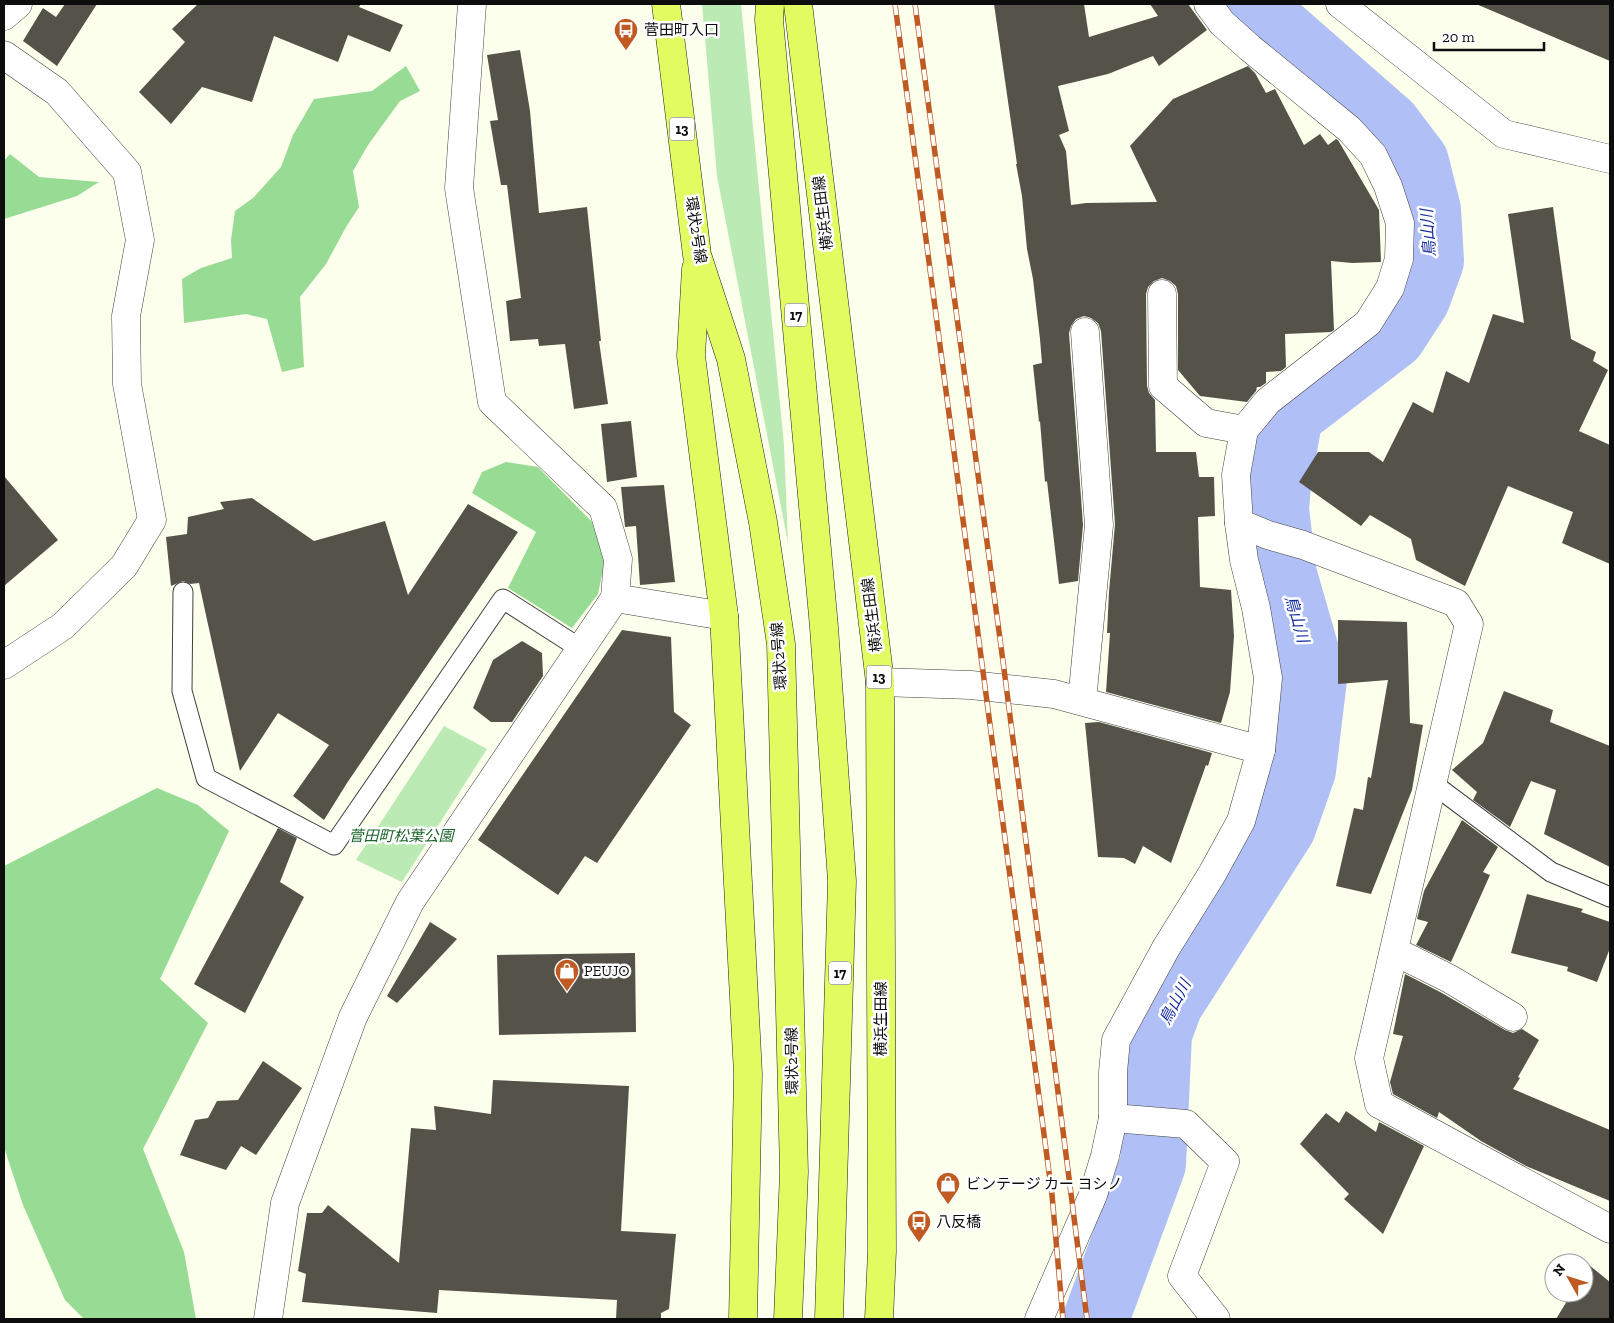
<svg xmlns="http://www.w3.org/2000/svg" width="1614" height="1323" font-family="'Zilla Slab','Noto Sans JP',serif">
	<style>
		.green { fill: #bceab5 }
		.forest { fill: #98db94 }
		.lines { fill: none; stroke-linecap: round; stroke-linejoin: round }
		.river { stroke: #b0c0f7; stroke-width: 66 }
		.building { fill: #555349 }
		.service-casing { stroke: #404040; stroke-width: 21 }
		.minor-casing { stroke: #404040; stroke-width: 29 }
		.primary-casing { stroke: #1e1e1e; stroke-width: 29 }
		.service { stroke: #fff; stroke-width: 19 }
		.minor { stroke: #fff; stroke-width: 28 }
		.primary { stroke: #e2fb60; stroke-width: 28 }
		.rail-casing { stroke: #bf5a22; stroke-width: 5.5 }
		.rail { stroke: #fff; stroke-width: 4; stroke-dasharray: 11; stroke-linecap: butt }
		.labels { text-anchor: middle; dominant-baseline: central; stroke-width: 5; stroke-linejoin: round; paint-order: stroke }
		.shield { fill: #fff; stroke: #565656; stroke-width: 1 }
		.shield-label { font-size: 14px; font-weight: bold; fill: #0d0d0d }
		.poi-label { font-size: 15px; fill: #0d0d0d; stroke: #fff; text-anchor: start }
		.street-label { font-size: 15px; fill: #0d0d0d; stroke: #fff }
		.park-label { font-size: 15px; font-style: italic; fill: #1c652a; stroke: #fff }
		.water-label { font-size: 16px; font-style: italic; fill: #142ba0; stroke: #fff }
	</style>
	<rect width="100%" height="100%" fill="#fbffec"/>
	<!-- green -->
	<g class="green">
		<path d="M702,4H741L784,445L788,543L717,176Z"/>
		<path d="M444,726L487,749L402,882L356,860Z"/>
	</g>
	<!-- forest -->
	<g class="forest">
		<path d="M406,66L420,91L400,101L368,145L353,171L359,207L346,227L326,264L300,297L304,367L282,372L267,319L246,314L184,323L182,279L201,268L232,258L231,240L235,211L253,198L281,167L293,135L314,99L372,91Z"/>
		<path d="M10,154L39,177L99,182L77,196L4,219V161Z"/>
		<path d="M506,462L538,467L592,522L605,560L598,594L572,628L508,588L536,532L472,493L482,472Z"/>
		<path d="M157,788L198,805L229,831L160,979L208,1023L143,1149L184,1252L196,1319H84L65,1300L23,1205L4,1147V866Z"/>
	</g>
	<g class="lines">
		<!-- river -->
		<path class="river" d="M1096,1319L1153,1164L1159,1034L1170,1004L1283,827L1303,770L1314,679L1284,575L1276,510L1278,483L1290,415L1393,336L1417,299L1431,261L1428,210L1416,162L1388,125L1258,11L1252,4"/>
	</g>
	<!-- building -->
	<g class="building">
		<path d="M65,4H97L57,66L23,41L43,8L56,17Z"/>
		<path d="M198,4H361L359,7L403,25L390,52L348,35L338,62L274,36L252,102L202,87L171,124L139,92L185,42L172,29Z"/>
		<path d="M994,4H1084L1089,37L1158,16L1150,4H1188L1207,30L1159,66L1153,56L1108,74L1058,86L1069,131L1059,135L1066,151L1071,205L1086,203L1157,202L1130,146L1173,99L1248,66L1255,73L1266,93L1275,89L1304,145L1320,134L1328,145L1336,139L1338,140L1379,210L1381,262L1352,263L1331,261L1334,330L1331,332L1285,334L1286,367L1281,371L1266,372V383L1260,387H1257L1256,391L1247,402L1200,396L1178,370V294L1176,286L1170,281L1162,278L1154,281L1148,287L1146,294L1147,386L1149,393L1155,400L1156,452H1196L1199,477H1214L1215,516L1198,517L1200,587L1231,590L1234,636L1230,692L1221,723L1106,692L1110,633H1107L1109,592L1115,524L1101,331L1098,323L1091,318L1084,316L1076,319L1071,326L1069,333L1083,525L1078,581L1059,584L1047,481L1045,482L1040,421L1039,422L1033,365L1042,363L1040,339L1033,279L1027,249L1022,196L1016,164H1017Z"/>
		<path d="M1476,4H1610V61Z"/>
		<path d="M520,50L530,111L539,213L587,207L601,341H599L608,404L574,409L565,344L539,346L538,339L510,341L506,301L521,298L507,185H501L490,121L498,120L487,55Z"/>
		<path d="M1553,207L1571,339L1596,352L1593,361L1608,370L1579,431L1610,445V564L1562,543L1573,512L1508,486L1465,586L1416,560L1411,539L1370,515L1361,526L1299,482L1318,452H1369L1383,462L1413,402L1433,413L1446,371L1469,383L1493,314L1524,323L1508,214Z"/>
		<path d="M631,421L637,477L607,482L601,424Z"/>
		<path d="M4,476L58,540L4,586Z"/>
		<path d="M664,485L675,582L640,585L636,526L625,527L621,487Z"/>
		<path d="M252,498L314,541L385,521L408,595L468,504L518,532L347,783L324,820L293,796L329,745L278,713L240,771L199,583L190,584L183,581L171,586L166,537L187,534L188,517L224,509L220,502Z"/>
		<path d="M1338,620L1407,622L1410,723L1423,725L1412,790L1371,894L1336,886L1354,808L1363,810L1368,777L1371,778L1388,680L1338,684Z"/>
		<path d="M622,630L671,637L674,712L691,725L597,863L585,856L558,895L478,840Z"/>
		<path d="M522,641L542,653L543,676L512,722H491L473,708L493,660Z"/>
		<path d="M1504,691L1553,710L1550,722L1610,746V867L1544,834L1556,790L1531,781L1510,827L1473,800L1477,792L1452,770L1483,743Z"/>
		<path d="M1099,722L1212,753L1208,766L1206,765L1171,863L1143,846L1135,864L1124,858L1098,857L1085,723Z"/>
		<path d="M1462,820L1498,847L1483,872L1490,875L1451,962L1416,945L1428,922L1417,919L1424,891Z"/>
		<path d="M278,828L297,838L280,882L304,897L245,1013L194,984Z"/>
		<path d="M1527,894L1583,909L1581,912L1610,922V948L1597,982L1567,971L1568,967L1511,953Z"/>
		<path d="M430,922L457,939L397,1003L387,996Z"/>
		<path d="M635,953L636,1032L499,1035L497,955Z"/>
		<path d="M1405,974L1442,993L1505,1030L1513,1033L1522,1029L1539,1040L1518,1077L1520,1078L1513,1089L1610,1130V1201L1526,1166L1481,1141L1439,1112L1437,1118L1393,1094L1390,1082L1403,1036L1393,1034Z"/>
		<path d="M263,1061L302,1088L256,1155L241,1146L226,1170L180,1155L195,1120L208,1118L217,1101L238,1100Z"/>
		<path d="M493,1080L629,1086L621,1231L676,1234L669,1309L661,1313V1319H616L617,1300L439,1290L437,1313L302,1302L306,1274L298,1271L307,1213H322L328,1205L399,1263L411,1128L436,1130L434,1106L491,1114Z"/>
		<path d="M1346,1111L1376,1132L1379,1122L1424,1146L1383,1234L1344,1199L1349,1194L1300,1144L1326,1113L1339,1123Z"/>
		<path d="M1589,1265L1610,1282V1319H1556L1572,1293H1584V1273Z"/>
	</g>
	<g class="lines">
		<defs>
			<g id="service">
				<path d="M183,592L182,691L206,778L334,845L503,599L581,649"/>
				<path d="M1432,783L1551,872L1610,897"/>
			</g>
			<g id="minor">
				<path d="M472,4L459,188L492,402L603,508L618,559L615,598"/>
				<path d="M1208,4L1222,23L1250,48L1349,129L1373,155L1388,186L1400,223L1399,259L1390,288L1368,323L1268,401L1244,430L1236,475L1239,523L1268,535L1303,545L1456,603L1469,624L1369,1058L1379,1104L1610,1229"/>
				<path d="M1340,4L1504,134L1610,159"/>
				<path d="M4,16L18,4"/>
				<path d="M4,55L57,92L127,172L140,240L126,316L127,384L152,520L124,566L63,626L4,665"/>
				<path d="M1162,294L1163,386L1206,423L1244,430"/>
				<path d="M880,682L971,685L1054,694L1261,750"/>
				<path d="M1082,701L1099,525L1085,332"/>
				<path d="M1394,951L1450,979L1513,1017"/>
				<path d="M1113,1118L1186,1124L1225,1162L1182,1276L1216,1319"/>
				<path d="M268,1319L285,1203L353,1017L410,902L615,598L724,616"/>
				<path d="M1039,1319L1093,1195L1105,1156L1113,1118V1072L1116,1040L1166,948L1212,874L1241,821L1261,750L1268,678L1256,608L1244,560L1239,523"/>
			</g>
			<g id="primary">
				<path d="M666,4L697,255L731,359L763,522L781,644L794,1172L788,1319"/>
				<path d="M770,4L769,20L824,627L842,881L829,1319"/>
				<path d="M798,4L880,682L882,1251L879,1319"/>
				<path d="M696,269L691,356L724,616L748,1074L743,1319"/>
			</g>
		</defs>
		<!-- service casing -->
		<use href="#service" class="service-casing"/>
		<!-- minor casing -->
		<use href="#minor" class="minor-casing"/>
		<!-- primary casing -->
		<use href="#primary" class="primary-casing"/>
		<!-- service -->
		<use href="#service" class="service"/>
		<!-- minor -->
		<use href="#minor" class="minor"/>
		<!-- primary -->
		<use href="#primary" class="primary"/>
		<defs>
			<g id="rail">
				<path d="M895,4L1052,1195L1063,1319"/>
				<path d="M915,4L1004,669L1087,1319"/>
			</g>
		</defs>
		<!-- rail casing -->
		<use href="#rail" class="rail-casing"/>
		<!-- rail -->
		<use href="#rail" class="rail"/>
	</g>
	<!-- icons -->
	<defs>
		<symbol id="bus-pin" viewBox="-11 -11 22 30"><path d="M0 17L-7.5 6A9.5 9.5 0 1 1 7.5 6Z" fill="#bf5a22" stroke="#fff"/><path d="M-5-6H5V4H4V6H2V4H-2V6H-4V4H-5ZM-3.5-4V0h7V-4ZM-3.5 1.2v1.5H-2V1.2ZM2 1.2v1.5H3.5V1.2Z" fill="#fff"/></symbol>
		<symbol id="shop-pin" viewBox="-11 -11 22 30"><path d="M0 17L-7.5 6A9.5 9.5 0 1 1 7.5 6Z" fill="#bf5a22" stroke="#fff"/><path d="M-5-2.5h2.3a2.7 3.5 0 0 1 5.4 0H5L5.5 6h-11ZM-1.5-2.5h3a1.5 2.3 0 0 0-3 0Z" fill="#fff"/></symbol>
	</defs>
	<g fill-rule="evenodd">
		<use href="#bus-pin" x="612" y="16" width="28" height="38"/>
		<use href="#shop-pin" x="553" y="957" width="28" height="38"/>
		<use href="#shop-pin" x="934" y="1170" width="28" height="38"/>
		<use href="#bus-pin" x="905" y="1208" width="28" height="38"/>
	</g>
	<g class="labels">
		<!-- shield labels -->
		<g class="shield">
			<rect x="669.5" y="117.5" width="25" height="23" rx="4"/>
			<rect x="785" y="303.5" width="22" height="23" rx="4"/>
			<rect x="866.5" y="665.5" width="25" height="23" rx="4"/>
			<rect x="829" y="961.5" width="22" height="23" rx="4"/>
		</g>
		<g class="shield-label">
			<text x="682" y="129">13</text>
			<text x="796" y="315">17</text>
			<text x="879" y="677">13</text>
			<text x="840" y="973">17</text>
		</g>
		<!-- poi labels -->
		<g class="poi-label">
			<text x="644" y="30">菅田町入口</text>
			<text x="584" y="971">PEUJO</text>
			<text x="966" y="1184">ビンテージ カー ヨシノ</text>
			<text x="936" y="1222">八反橋</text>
		</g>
		<!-- street labels -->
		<g class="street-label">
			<text transform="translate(823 213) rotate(-97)">横浜生田線</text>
			<text transform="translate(696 230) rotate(81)">環状2号線</text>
			<text transform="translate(872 615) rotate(-97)">横浜生田線</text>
			<text transform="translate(779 656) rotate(-94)">環状2号線</text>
			<text transform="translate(881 1019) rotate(-90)">横浜生田線</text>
			<text transform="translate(792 1061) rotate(-91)">環状2号線</text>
		</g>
		<!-- park labels -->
		<g class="park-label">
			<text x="401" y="836">菅田町松葉公園</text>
		</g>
		<!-- water labels -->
		<g class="water-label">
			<text transform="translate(1428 233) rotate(-94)">鳥山川</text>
			<text transform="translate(1297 619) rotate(74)">鳥山川</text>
			<text transform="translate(1175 1002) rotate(-62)">鳥山川</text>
		</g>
	</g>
	<!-- border -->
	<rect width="1614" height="1323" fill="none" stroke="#0d0d0d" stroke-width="10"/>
	<!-- north arrow -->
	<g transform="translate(1569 1278) rotate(309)"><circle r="24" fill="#ffffff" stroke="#9e9e9e"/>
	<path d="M0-4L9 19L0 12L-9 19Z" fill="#bf5a22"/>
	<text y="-8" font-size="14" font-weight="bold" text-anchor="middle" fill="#0d0d0d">N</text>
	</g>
	<!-- scale -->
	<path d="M1434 42v8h110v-8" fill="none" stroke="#0d0d0d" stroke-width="2.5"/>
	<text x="1442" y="42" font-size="15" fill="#0d0d0d" stroke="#ffffff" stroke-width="4" paint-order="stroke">20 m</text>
</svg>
